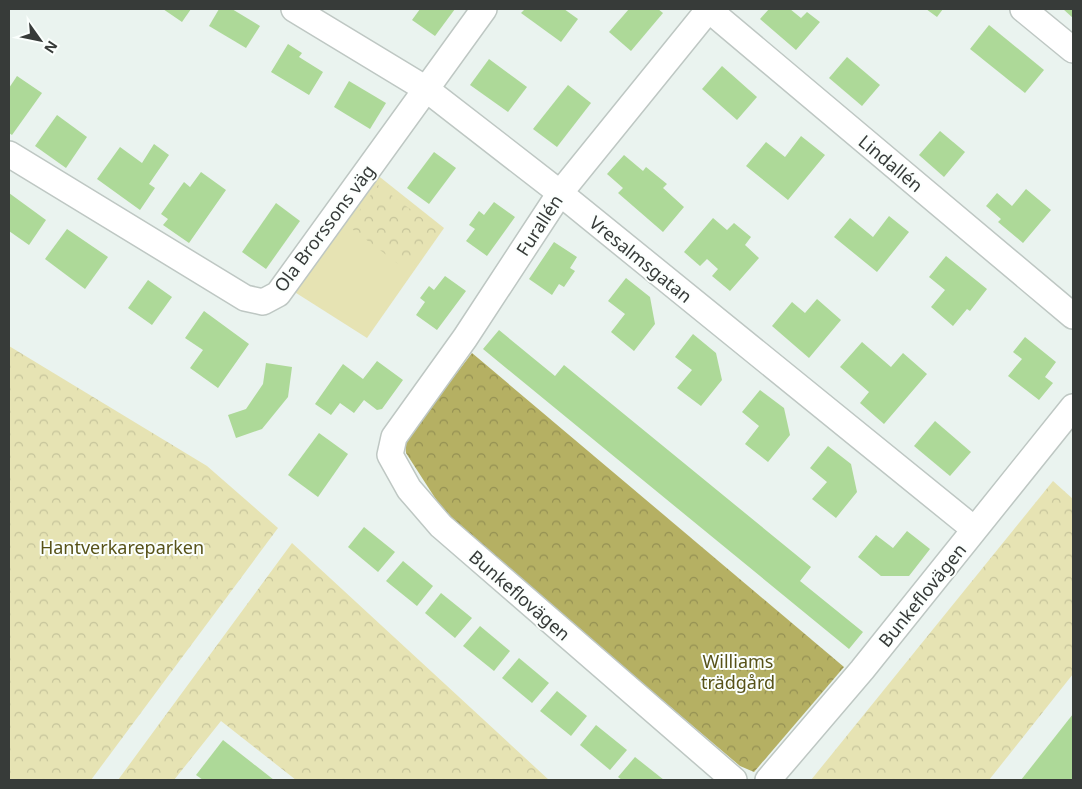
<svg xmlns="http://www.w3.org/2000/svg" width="1082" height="789" font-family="'Noto Sans',sans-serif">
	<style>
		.grass { fill: #e6e3b3 }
		.forest { fill: url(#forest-crowns) }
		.park { fill: url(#park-crowns) }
		.building { fill: #add998 }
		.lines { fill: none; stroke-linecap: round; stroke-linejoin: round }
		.minor-casing { stroke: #bec7c3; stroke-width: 28 }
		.minor { stroke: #fff; stroke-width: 25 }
		.labels { text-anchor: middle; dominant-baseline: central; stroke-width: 4; stroke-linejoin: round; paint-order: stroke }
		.street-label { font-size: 18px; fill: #373b39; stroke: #fbfffd }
		.park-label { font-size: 18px; fill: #575218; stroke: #fbfffd }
	</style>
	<defs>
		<pattern id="forest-crowns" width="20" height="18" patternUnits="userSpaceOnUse" patternTransform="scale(1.25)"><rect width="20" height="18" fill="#b5b063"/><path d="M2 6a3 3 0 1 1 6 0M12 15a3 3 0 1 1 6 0" fill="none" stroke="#949053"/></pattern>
		<pattern id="park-crowns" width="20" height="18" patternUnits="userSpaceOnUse" patternTransform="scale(1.25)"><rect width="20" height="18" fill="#e6e3b3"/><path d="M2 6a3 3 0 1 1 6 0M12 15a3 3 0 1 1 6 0" fill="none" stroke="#c6c49b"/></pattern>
	</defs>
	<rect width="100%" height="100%" fill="#eaf3ef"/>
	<!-- grass -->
	<path class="grass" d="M376,174L444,228L367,338L293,291Z"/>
	<!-- forest -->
	<path class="forest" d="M472,353L844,667L754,772L740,766L448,518L406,453L405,441Z"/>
	<!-- park -->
	<g class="park">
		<path d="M378,185L438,230L409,272L348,226Z"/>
		<path d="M9,346L207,466L278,528L91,780H9Z"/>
		<path d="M1053,481L1073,499V674L989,780H811Z"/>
		<path d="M292,543L549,780H296L221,721L174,780H118Z"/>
	</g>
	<!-- building -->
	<g class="building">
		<path d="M163,9H191L182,22Z"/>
		<path d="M219,9H232L260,26L246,48L209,26Z"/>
		<path d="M420,9H455L435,36L412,20Z"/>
		<path d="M525,9H564L578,19L561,42L521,13Z"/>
		<path d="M629,9H658L663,13L631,51L609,32Z"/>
		<path d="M769,9H790L801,18L807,12L820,22L796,50L760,19Z"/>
		<path d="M926,9H943L937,17Z"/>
		<path d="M1063,9H1073V18Z"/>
		<path d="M989,25L1044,70L1025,93L970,49Z"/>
		<path d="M288,44L302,53L299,57L323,72L309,95L271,72Z"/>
		<path d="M847,57L880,85L862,106L829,78Z"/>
		<path d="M489,59L527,87L508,112L470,85Z"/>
		<path d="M722,66L757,97L737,120L702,89Z"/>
		<path d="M17,76L42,93L12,135L9,133V88Z"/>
		<path d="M349,81L386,103L370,129L334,107Z"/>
		<path d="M568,85L591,103L557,147L533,129Z"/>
		<path d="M57,115L87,137L66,168L35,146Z"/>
		<path d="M940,131L965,152L944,177L919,155Z"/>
		<path d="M801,136L825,155L788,200L746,166L766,142L785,157Z"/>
		<path d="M154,144L169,155L149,184L155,188L140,210L97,179L120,147L142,163Z"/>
		<path d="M434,152L456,168L429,204L407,188Z"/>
		<path d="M624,155L643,171L646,167L667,184L663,188L684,207L663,232L618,193L623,188L607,174Z"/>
		<path d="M201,172L226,190L189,243L163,225L168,219L161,214L184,182L190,187Z"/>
		<path d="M1026,189L1051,210L1023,243L998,222L1001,219L986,206L997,193L1012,206Z"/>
		<path d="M9,193L46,220L29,245L9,231Z"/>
		<path d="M494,202L515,217L487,256L466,241L475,229L469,225L479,211L484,215Z"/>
		<path d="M276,203L300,221L266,269L242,252Z"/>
		<path d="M889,216L909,232L877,272L834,237L850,218L873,237Z"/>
		<path d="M713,218L727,230L734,223L751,237L745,245L759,258L730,291L712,276L718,269L707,259L700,266L684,252Z"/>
		<path d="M67,229L108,257L85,289L45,259Z"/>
		<path d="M554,242L577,257L570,268L575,271L564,287L559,284L552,295L529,279Z"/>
		<path d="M946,256L987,289L970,311L967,309L953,326L931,307L945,290L929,277Z"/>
		<path d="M445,276L466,291L437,330L416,315L425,302L420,298L429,286L434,290Z"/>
		<path d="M626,278L650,297L655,324L634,351L611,332L625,314L608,301Z"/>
		<path d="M148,280L172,297L152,325L128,308Z"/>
		<path d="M817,299L841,320L809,358L772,326L792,302L805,313Z"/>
		<path d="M204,311L249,344L218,388L190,368L203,350L185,338Z"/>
		<path d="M499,330L555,376L564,365L811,567L800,581L863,632L849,649L483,349Z"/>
		<path d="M693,334L716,353L722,380L701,406L677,388L692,370L675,357Z"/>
		<path d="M1025,337L1056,362L1045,377L1053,383L1039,400L1008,376L1022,359L1013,352Z"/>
		<path d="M862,342L891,367L903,353L927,374L884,424L860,403L869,392L840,367Z"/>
		<path d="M377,361L403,380L382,409L377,410L364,400L354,413L340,403L331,415L315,404L343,364L363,379Z"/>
		<path d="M266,363L292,367L288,397L262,429L236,438L228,415L246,409L263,384Z"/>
		<path d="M760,390L784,408L790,435L768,462L745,444L759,426L742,412Z"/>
		<path d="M935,421L971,452L950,476L914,446Z"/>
		<path d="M319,433L348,454L318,497L288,475Z"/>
		<path d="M828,446L851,464L857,492L836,518L812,499L827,482L810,468Z"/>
		<path d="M364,527L395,552L378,572L348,547Z"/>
		<path d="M907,531L930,549L909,576H881L858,557L876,535L893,548Z"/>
		<path d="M403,561L433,586L417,606L386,581Z"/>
		<path d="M441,593L472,618L455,638L425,613Z"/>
		<path d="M480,626L510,651L494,671L463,646Z"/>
		<path d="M519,658L549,683L532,703L502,678Z"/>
		<path d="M557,691L587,716L571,736L540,711Z"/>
		<path d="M1073,714V780H1021Z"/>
		<path d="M596,725L627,750L610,770L580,745Z"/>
		<path d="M223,740L274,780H203L196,775Z"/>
		<path d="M635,757L664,780H622L618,777Z"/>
	</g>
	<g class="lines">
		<defs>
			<g id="minor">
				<path d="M294,9L426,89L560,193L974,529"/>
				<path d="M708,9L1073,316"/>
				<path d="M709,9L560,193L465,338L394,437L390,455L409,489L441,526L734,780"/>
				<path d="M1023,9L1073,50"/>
				<path d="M9,154L245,298L263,302L278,294L484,9"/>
				<path d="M768,780L862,670L1073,407"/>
			</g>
		</defs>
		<!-- minor casing -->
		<use href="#minor" class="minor-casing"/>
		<!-- minor -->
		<use href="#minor" class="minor"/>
	</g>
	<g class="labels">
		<!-- street labels -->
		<g class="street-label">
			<text transform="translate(891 163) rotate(40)">Lindallén</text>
			<text transform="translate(539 225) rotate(-57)">Furallén</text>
			<text transform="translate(324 228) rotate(-53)">Ola Brorssons väg</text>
			<text transform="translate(641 259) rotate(39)">Vresalmsgatan</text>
			<text transform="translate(520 595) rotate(41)">Bunkeflovägen</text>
			<text transform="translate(922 595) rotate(-51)">Bunkeflovägen</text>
		</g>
		<!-- park labels -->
		<g class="park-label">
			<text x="122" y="547">Hantverkareparken</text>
			<text x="738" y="661">Williams<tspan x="738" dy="21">trädgård</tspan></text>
		</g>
	</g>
	<!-- border -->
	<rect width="1082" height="789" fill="none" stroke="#373b39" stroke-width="20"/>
	<!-- north arrow -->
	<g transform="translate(40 40) rotate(123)" stroke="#fbfffd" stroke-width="4" paint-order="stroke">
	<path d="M0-4L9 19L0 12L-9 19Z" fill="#373b39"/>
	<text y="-8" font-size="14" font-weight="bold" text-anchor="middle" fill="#373b39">N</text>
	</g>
</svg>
